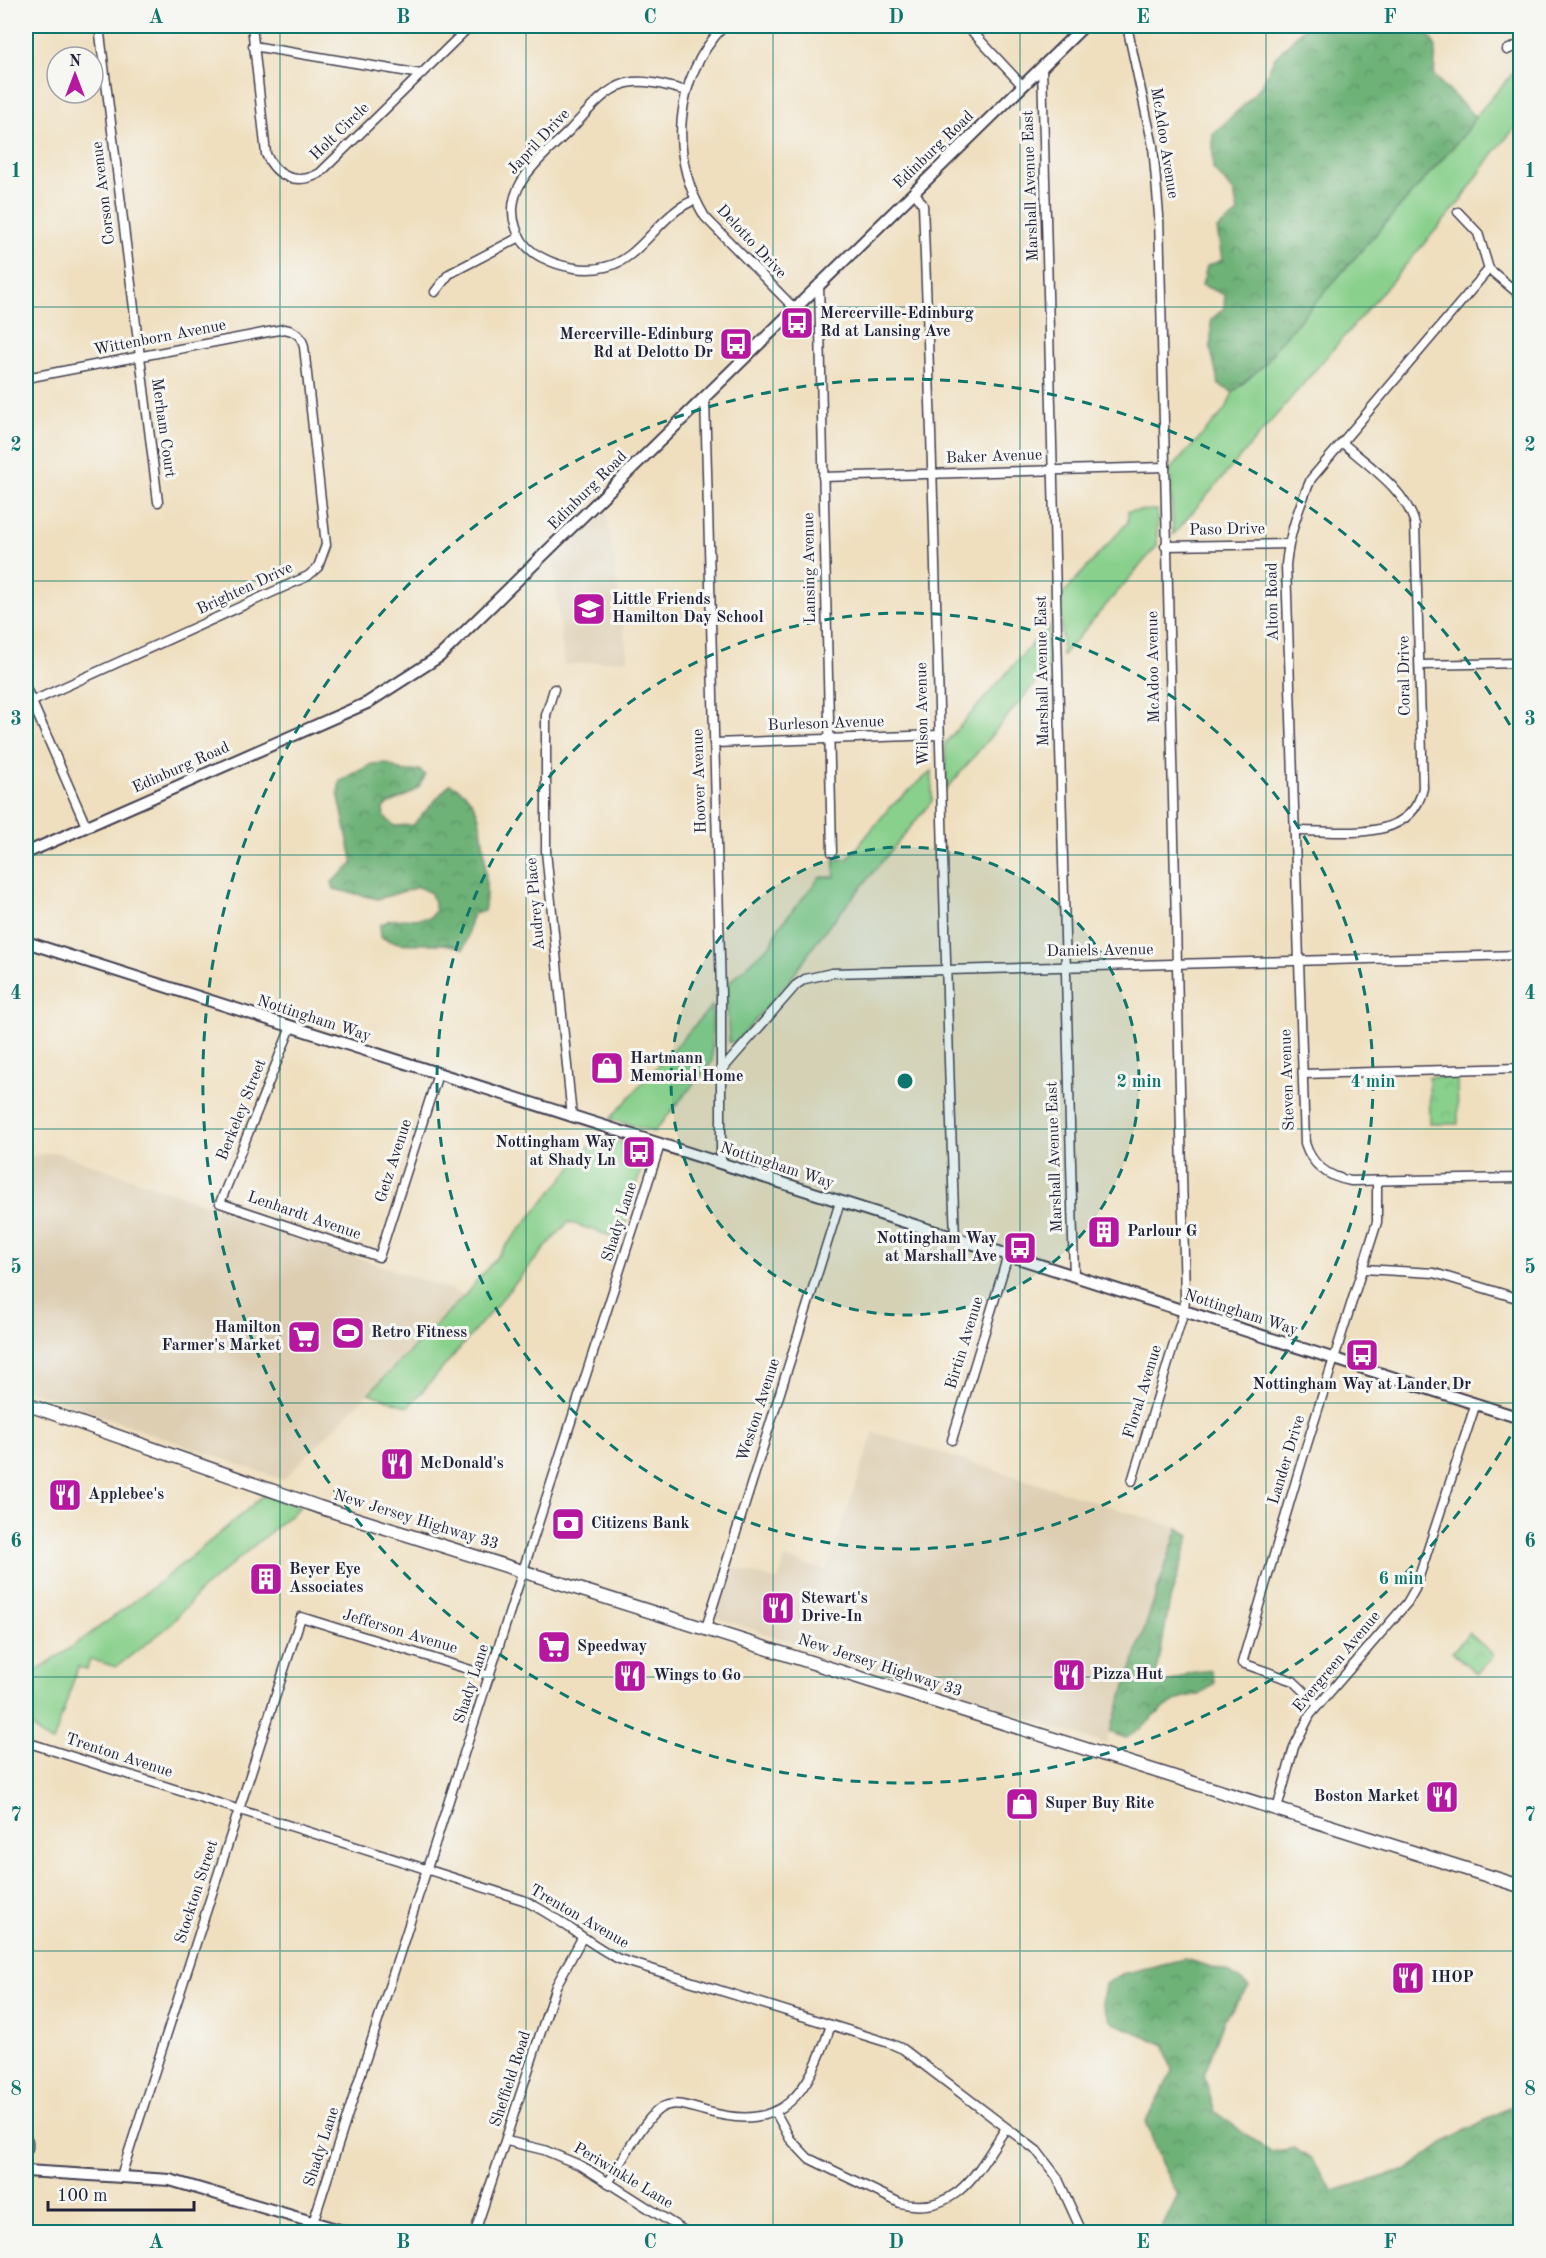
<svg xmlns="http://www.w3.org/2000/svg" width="1546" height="2258" font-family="'Old Standard TT',serif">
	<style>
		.built { fill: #ddceb2 }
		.green { fill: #89d08c; stroke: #567964; stroke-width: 1.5 }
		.forest { fill: url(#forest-crowns); stroke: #486a5a; stroke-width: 1.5 }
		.park { fill: url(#park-crowns); stroke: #567964; stroke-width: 1.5 }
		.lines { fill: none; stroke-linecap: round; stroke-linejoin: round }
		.street-casing { stroke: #413e4f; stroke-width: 11 }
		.secondary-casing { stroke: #413e4f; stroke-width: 14 }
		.primary-casing { stroke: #413e4f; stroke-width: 15 }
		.street { stroke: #fff; stroke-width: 8 }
		.secondary { stroke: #fff; stroke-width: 10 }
		.primary { stroke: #fff; stroke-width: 12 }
		.grid { fill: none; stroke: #0f766e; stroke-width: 1.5; stroke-opacity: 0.55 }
		.ring { fill: none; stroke: #0f766e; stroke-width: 3; stroke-dasharray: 10 8 }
		.labels { text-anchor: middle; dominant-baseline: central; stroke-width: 6; stroke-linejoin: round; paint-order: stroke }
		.street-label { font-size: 16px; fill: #22223b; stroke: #f6f6f2 }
		.poi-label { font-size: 16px; font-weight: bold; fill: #22223b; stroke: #f6f6f2; text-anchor: start }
		.centre { fill: #0f766e; stroke: #f6f6f2; stroke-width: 3 }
		.ring-label { font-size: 18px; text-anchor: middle; font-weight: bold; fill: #0f766e; stroke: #f6f6f2; stroke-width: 6; stroke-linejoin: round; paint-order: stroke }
		.neatline { fill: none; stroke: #0f766e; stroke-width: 2 }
		.grid-label { font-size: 20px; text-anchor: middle; font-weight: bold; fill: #0f766e }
	</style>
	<defs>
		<pattern id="forest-crowns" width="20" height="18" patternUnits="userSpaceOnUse" patternTransform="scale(1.5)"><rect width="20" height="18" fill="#6eb278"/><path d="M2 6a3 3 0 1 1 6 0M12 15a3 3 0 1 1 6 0" fill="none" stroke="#5a9064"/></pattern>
		<pattern id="park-crowns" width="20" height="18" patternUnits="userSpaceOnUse" patternTransform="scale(1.5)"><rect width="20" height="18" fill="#89d08c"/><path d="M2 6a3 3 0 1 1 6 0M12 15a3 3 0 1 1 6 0" fill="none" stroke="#76b27a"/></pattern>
	</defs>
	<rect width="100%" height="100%" fill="#f6f6f2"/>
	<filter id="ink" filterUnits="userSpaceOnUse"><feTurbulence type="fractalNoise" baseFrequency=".0167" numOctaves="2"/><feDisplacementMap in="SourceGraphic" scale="12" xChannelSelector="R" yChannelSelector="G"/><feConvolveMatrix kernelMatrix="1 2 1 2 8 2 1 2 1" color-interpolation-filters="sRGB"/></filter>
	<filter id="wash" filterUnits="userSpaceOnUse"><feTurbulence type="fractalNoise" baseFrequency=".008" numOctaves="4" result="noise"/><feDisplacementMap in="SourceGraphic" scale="24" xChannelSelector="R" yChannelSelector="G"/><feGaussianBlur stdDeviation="1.35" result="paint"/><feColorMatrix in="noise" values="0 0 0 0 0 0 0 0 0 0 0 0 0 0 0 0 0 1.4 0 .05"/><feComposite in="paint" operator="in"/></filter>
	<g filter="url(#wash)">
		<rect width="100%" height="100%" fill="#efdfbf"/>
		<!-- built -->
		<g class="built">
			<path d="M606,508L628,659L564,665L553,560Z"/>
			<path d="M56,1152L465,1295L283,1480L26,1389V1157Z"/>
			<path d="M874,1432L1178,1528L1106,1744L714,1617L729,1566L778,1581L785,1558L826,1571Z"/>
		</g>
		<!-- green -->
		<g class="green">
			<path d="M1520,65V122L1492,155L1459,203L1173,535L1170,470L1226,409L1233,392L1266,363L1275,348L1467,131L1475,117Z"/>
			<path d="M1157,510V546L1062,656L1061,596L1128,522V511Z"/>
			<path d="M1049,625L1050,665L946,790L945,743Z"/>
			<path d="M932,771V801L820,937L790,980L736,1042H729L726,985L772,943L779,927L820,877H835L834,860L848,859L889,808Z"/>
			<path d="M712,1006V1062L654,1132L610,1119Z"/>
			<path d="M599,1135L643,1149L646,1153L621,1239L568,1222C514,1283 463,1347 408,1407L369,1393L465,1295Z"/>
			<path d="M266,1493L301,1506L200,1591L168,1627L116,1667L90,1659L87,1669L78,1667L53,1742C21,1730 29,1704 29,1676C113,1620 191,1560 266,1493Z"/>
		</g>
		<!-- forest -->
		<g class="forest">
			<path d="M1306,26H1423L1436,47L1434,76L1475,117L1467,131L1275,348L1266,363L1233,392L1219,385L1211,350V320L1224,308L1225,295L1202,285L1207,266L1222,260L1217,229L1238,213L1234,192L1213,169V134L1246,103L1262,85L1274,59Z"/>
			<path d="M386,763L404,772L419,770L425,775C419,798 399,795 383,808L384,816L394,826L413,825L450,784C461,789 468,794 474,805C484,822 489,891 484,911L474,913C466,925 470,937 463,949C437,937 406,951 381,937L380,925L390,920L429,918L436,910L431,893L418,887L378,899L334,889L332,882L353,864L338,792L340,781L372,764Z"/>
			<path d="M1178,1528L1190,1535L1170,1600L1156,1678L1166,1684L1189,1673L1211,1670L1215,1683L1200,1695C1168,1693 1151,1726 1126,1738L1110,1732Z"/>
			<path d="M1184,1959L1229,1972L1249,1987L1224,2020L1204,2075L1215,2112L1271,2152L1294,2148L1311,2159L1333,2191L1407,2170L1449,2139L1520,2102V2232H1160L1178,2195L1161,2163L1146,2121L1172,2072L1165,2045L1112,2022L1102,2004L1105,1984L1122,1974Z"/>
		</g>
		<!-- park -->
		<g class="park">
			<path d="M1429,1077H1457L1458,1124H1430Z"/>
			<path d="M1469,1633L1494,1655L1477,1674L1452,1652Z"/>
		</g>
	</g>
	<g filter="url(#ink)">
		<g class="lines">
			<defs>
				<g id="street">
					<path d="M99,26L158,502"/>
					<path d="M252,26L266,154C276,177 297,186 320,173L470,26"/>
					<path d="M724,26C674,79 668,155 705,217L794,308"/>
					<path d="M967,26L1022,85"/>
					<path d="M1127,26L1153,146L1159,215L1185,1298L1184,1311L1132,1481"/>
					<path d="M253,46L421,74"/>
					<path d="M1507,50L1520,44"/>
					<path d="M1042,66L1074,1276"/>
					<path d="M687,91C670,87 650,80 633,82C606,85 587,113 569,131C543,157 501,186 516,228C520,241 530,252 543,258C560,267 585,272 605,267C641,260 659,213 695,200"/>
					<path d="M914,191L923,205C937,549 942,894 955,1238"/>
					<path d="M1458,212L1478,233L1489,269"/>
					<path d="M1489,269L1311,479C1299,507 1289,534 1286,565L1305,1143C1312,1166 1328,1177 1351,1181L1520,1178"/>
					<path d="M1489,269L1520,295"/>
					<path d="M819,284L832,852"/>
					<path d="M435,292L449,274L520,237"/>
					<path d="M26,378L284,329C296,331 302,336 304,347L326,545L318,567L308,576L31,702"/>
					<path d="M705,397L721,994V1164"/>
					<path d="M823,477L1165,467"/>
					<path d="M1165,546L1288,544"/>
					<path d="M1420,665L1520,663"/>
					<path d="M26,688L86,826"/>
					<path d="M554,689L546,715V851L572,1117"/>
					<path d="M714,743L939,735"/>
					<path d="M1295,831C1339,830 1411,845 1423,788L1415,524C1405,489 1370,467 1344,444"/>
					<path d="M291,1027L220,1203L379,1257L438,1074"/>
					<path d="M721,1071L796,985L805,979L832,973L1520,955"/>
					<path d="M1303,1074L1520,1068"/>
					<path d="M1363,1269L1434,1273L1520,1299"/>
					<path d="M952,1440L1008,1255"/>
					<path d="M706,1628L840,1202"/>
					<path d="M1318,1705L1293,1681L1242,1663L1303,1457L1377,1222V1181"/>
					<path d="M26,1742L523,1900C558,1916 585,1942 619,1959L889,2043L903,2049L1037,2151L1057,2177L1082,2232"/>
					<path d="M1277,1809L1294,1747L1310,1715L1407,1603L1415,1589L1476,1403"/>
					<path d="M775,2111L790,2139L808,2158L900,2203C958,2217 979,2168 1006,2128"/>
					<path d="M507,2141L544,2150L582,2166L686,2232"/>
					<path d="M121,2176L301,1617L490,1676"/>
					<path d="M608,2183C619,2166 645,2117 661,2108C675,2100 690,2107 705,2111C785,2134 808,2093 831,2025"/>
					<path d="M310,2232L660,1145"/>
					<path d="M475,2232L556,1986L582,1938"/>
				</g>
				<g id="secondary">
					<path d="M26,853L367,703L440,656L1084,26"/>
					<path d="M26,942L1520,1418"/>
					<path d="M26,2171L170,2180L346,2232"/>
				</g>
				<g id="primary">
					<path d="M26,1404L319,1507L1520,1886"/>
					<path d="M26,2141V2148"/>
				</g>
			</defs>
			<!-- street casing -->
			<use href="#street" class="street-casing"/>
			<!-- secondary casing -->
			<use href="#secondary" class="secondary-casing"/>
			<!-- primary casing -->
			<use href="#primary" class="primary-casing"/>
			<!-- street -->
			<use href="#street" class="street"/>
			<!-- secondary -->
			<use href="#secondary" class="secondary"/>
			<!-- primary -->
			<use href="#primary" class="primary"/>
		</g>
	</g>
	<!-- grid -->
	<path class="grid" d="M280,26V2232M526,26V2232M773,26V2232M1020,26V2232M1266,26V2232M26,307H1520M26,581H1520M26,855H1520M26,1129H1520M26,1403H1520M26,1677H1520M26,1951H1520"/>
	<!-- distance rings -->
	<circle cx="905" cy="1081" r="234" fill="#0f766e" fill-opacity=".12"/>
	<g class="ring">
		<circle cx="905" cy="1081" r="234"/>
		<circle cx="905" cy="1081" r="468"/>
		<path d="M1519 1421A702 702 0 1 1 1519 741"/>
	</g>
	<!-- icons -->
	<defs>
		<symbol id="bus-square" viewBox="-11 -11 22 22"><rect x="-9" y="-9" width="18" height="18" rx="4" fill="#b5179e" stroke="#f6f6f2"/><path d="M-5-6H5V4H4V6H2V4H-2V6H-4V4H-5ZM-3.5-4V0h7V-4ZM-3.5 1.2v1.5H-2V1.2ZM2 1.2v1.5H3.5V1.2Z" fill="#fff"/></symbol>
		<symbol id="school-square" viewBox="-11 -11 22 22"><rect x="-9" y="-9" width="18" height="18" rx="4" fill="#b5179e" stroke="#f6f6f2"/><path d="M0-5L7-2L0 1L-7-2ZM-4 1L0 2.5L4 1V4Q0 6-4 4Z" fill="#fff"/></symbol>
		<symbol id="shop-square" viewBox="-11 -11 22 22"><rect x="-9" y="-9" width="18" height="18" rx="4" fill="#b5179e" stroke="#f6f6f2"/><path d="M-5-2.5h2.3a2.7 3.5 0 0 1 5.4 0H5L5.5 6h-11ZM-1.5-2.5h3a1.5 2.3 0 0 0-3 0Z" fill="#fff"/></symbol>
		<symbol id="building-square" viewBox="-11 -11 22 22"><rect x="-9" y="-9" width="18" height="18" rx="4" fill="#b5179e" stroke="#f6f6f2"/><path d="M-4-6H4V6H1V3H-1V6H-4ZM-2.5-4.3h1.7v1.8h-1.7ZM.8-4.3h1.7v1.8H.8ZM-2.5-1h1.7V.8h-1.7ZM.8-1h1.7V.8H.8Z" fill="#fff"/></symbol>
		<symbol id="stadium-square" viewBox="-11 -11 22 22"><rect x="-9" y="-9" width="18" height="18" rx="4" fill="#b5179e" stroke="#f6f6f2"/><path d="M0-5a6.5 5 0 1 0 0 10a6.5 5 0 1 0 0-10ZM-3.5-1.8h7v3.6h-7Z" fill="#fff"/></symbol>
		<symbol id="supermarket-square" viewBox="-11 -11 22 22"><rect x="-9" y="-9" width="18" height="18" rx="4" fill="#b5179e" stroke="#f6f6f2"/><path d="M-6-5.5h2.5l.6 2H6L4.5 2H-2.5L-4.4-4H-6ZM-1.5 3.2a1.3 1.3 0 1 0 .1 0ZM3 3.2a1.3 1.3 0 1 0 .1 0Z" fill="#fff"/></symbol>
		<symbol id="restaurant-square" viewBox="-11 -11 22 22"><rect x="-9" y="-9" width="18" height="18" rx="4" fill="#b5179e" stroke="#f6f6f2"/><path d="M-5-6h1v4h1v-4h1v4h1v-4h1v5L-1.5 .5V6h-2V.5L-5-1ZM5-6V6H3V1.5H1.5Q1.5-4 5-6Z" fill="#fff"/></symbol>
		<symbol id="bank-square" viewBox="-11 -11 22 22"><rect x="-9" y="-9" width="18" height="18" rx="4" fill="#b5179e" stroke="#f6f6f2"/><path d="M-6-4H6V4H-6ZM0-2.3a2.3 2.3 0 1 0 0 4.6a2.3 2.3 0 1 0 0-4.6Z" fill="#fff"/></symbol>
	</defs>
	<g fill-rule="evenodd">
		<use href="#bus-square" x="778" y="304" width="38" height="38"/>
		<use href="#bus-square" x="717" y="325" width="38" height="38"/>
		<use href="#school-square" x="570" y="590" width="38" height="38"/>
		<use href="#shop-square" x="588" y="1049" width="38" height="38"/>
		<use href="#bus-square" x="620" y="1133" width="38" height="38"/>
		<use href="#building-square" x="1085" y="1213" width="38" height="38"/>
		<use href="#bus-square" x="1001" y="1229" width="38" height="38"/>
		<use href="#stadium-square" x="329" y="1314" width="38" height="38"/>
		<use href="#supermarket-square" x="285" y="1318" width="38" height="38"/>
		<use href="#bus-square" x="1343" y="1336" width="38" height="38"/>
		<use href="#restaurant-square" x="378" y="1445" width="38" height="38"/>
		<use href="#restaurant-square" x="46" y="1476" width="38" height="38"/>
		<use href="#bank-square" x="549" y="1505" width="38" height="38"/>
		<use href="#building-square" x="247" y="1560" width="38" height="38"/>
		<use href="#restaurant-square" x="759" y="1589" width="38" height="38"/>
		<use href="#supermarket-square" x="535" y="1628" width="38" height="38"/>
		<use href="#restaurant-square" x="1050" y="1656" width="38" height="38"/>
		<use href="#restaurant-square" x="611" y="1657" width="38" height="38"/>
		<use href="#restaurant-square" x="1423" y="1778" width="38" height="38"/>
		<use href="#shop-square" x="1003" y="1785" width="38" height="38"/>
		<use href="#restaurant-square" x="1389" y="1959" width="38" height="38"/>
	</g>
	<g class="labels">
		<!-- street labels -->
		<g class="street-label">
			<text transform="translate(340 132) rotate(-44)">Holt Circle</text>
			<text transform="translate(539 142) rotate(-47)">Japril Drive</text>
			<text transform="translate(1164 143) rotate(81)">McAdoo Avenue</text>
			<text transform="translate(934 150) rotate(-44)">Edinburg Road</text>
			<text transform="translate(1031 186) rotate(-92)">Marshall Avenue East</text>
			<text transform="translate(104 193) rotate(-97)">Corson Avenue</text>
			<text transform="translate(751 242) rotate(47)">Delotto Drive</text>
			<text transform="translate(160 338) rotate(-11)">Wittenborn Avenue</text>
			<text transform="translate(163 428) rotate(82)">Merham Court</text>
			<text transform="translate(994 457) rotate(-2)">Baker Avenue</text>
			<text transform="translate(588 491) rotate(-45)">Edinburg Road</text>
			<text transform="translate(1227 530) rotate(-1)">Paso Drive</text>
			<text transform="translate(810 568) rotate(-91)">Lansing Avenue</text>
			<text transform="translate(245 589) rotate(-25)">Brighten Drive</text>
			<text transform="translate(1273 602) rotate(-91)">Alton Road</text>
			<text transform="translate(1154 667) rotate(-91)">McAdoo Avenue</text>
			<text transform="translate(1043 671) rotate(-91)">Marshall Avenue East</text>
			<text transform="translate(1405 676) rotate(-91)">Coral Drive</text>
			<text transform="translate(923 714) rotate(-91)">Wilson Avenue</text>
			<text transform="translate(826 724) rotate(-2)">Burleson Avenue</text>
			<text transform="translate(181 768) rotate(-24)">Edinburg Road</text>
			<text transform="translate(700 781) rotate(-92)">Hoover Avenue</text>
			<text transform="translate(536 904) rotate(-95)">Audrey Place</text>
			<text transform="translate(1100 951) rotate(-1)">Daniels Avenue</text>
			<text transform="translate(314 1019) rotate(18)">Nottingham Way</text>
			<text transform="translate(1288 1080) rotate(-92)">Steven Avenue</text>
			<text transform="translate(242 1110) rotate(-68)">Berkeley Street</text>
			<text transform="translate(1055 1157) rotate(-92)">Marshall Avenue East</text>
			<text transform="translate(394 1161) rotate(-72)">Getz Avenue</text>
			<text transform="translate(777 1166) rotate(18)">Nottingham Way</text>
			<text transform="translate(304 1216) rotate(19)">Lenhardt Avenue</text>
			<text transform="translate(620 1222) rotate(-72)">Shady Lane</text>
			<text transform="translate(1241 1313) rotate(18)">Nottingham Way</text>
			<text transform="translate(965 1343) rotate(-73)">Birtin Avenue</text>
			<text transform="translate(1143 1392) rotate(-73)">Floral Avenue</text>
			<text transform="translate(759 1410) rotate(-72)">Weston Avenue</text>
			<text transform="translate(1287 1460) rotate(-73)">Lander Drive</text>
			<text transform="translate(416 1520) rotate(17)">New Jersey Highway 33</text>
			<text transform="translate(400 1632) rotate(17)">Jefferson Avenue</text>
			<text transform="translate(1337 1662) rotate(-50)">Evergreen Avenue</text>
			<text transform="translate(880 1666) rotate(18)">New Jersey Highway 33</text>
			<text transform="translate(472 1684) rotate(-72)">Shady Lane</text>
			<text transform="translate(119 1756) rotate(18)">Trenton Avenue</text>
			<text transform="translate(197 1892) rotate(-72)">Stockton Street</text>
			<text transform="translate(579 1917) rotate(30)">Trenton Avenue</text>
			<text transform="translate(511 2079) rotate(-72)">Sheffield Road</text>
			<text transform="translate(322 2147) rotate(-72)">Shady Lane</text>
			<text transform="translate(623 2176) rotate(31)">Periwinkle Lane</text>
		</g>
		<!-- poi labels -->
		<g class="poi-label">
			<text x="820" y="314">Mercerville-Edinburg<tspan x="820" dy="18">Rd at Lansing Ave</tspan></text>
			<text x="713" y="335" text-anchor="end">Mercerville-Edinburg<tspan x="713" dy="18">Rd at Delotto Dr</tspan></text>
			<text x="612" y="600">Little Friends<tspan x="612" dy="18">Hamilton Day School</tspan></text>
			<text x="630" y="1059">Hartmann<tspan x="630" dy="18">Memorial Home</tspan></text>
			<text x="616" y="1143" text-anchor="end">Nottingham Way<tspan x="616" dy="18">at Shady Ln</tspan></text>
			<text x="1127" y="1232">Parlour G</text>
			<text x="997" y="1239" text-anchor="end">Nottingham Way<tspan x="997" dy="18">at Marshall Ave</tspan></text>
			<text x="281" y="1328" text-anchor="end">Hamilton<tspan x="281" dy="18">Farmer's Market</tspan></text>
			<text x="371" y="1333">Retro Fitness</text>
			<text x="1362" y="1385" text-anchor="middle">Nottingham Way at Lander Dr</text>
			<text x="420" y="1464">McDonald's</text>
			<text x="88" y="1495">Applebee's</text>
			<text x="591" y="1524">Citizens Bank</text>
			<text x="289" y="1570">Beyer Eye<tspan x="289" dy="18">Associates</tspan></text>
			<text x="801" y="1599">Stewart's<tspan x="801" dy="18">Drive-In</tspan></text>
			<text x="577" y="1647">Speedway</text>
			<text x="1092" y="1675">Pizza Hut</text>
			<text x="653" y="1676">Wings to Go</text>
			<text x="1419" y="1797" text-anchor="end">Boston Market</text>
			<text x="1045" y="1804">Super Buy Rite</text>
			<text x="1431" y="1978">IHOP</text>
		</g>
	</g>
	<circle cx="905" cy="1081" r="9" class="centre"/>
	<g class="ring-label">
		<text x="1139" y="1087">2 min</text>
		<text x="1373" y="1087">4 min</text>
		<text x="1401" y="1584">6 min</text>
	</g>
	<!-- margin -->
	<rect width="1546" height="2258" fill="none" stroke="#f6f6f2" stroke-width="66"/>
	<!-- north arrow -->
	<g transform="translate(75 75)"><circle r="28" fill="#f6f6f2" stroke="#a1a1a9" stroke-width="1.5"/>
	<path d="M0-4.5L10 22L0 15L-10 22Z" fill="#b5179e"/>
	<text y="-9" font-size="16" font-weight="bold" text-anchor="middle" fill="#22223b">N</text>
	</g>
	<!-- scale -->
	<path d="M48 2201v9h146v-9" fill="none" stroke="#22223b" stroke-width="3"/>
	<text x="57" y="2201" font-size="18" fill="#22223b" stroke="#f6f6f2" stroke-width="4.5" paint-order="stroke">100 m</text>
	<rect x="33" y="33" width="1480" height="2192" class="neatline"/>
	<g class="grid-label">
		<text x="156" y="23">A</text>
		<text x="403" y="23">B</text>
		<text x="650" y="23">C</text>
		<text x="896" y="23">D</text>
		<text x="1143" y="23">E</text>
		<text x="1390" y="23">F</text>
		<text x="16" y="177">1</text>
		<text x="1530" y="177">1</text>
		<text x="16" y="451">2</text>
		<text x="1530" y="451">2</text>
		<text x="16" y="725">3</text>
		<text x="1530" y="725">3</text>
		<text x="16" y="999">4</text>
		<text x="1530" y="999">4</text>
		<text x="16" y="1273">5</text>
		<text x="1530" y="1273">5</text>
		<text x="16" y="1547">6</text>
		<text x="1530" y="1547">6</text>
		<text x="16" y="1821">7</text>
		<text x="1530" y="1821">7</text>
		<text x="16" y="2095">8</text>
		<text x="1530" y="2095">8</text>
		<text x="156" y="2248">A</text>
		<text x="403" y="2248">B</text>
		<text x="650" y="2248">C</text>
		<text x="896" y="2248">D</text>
		<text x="1143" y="2248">E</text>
		<text x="1390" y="2248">F</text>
	</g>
</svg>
